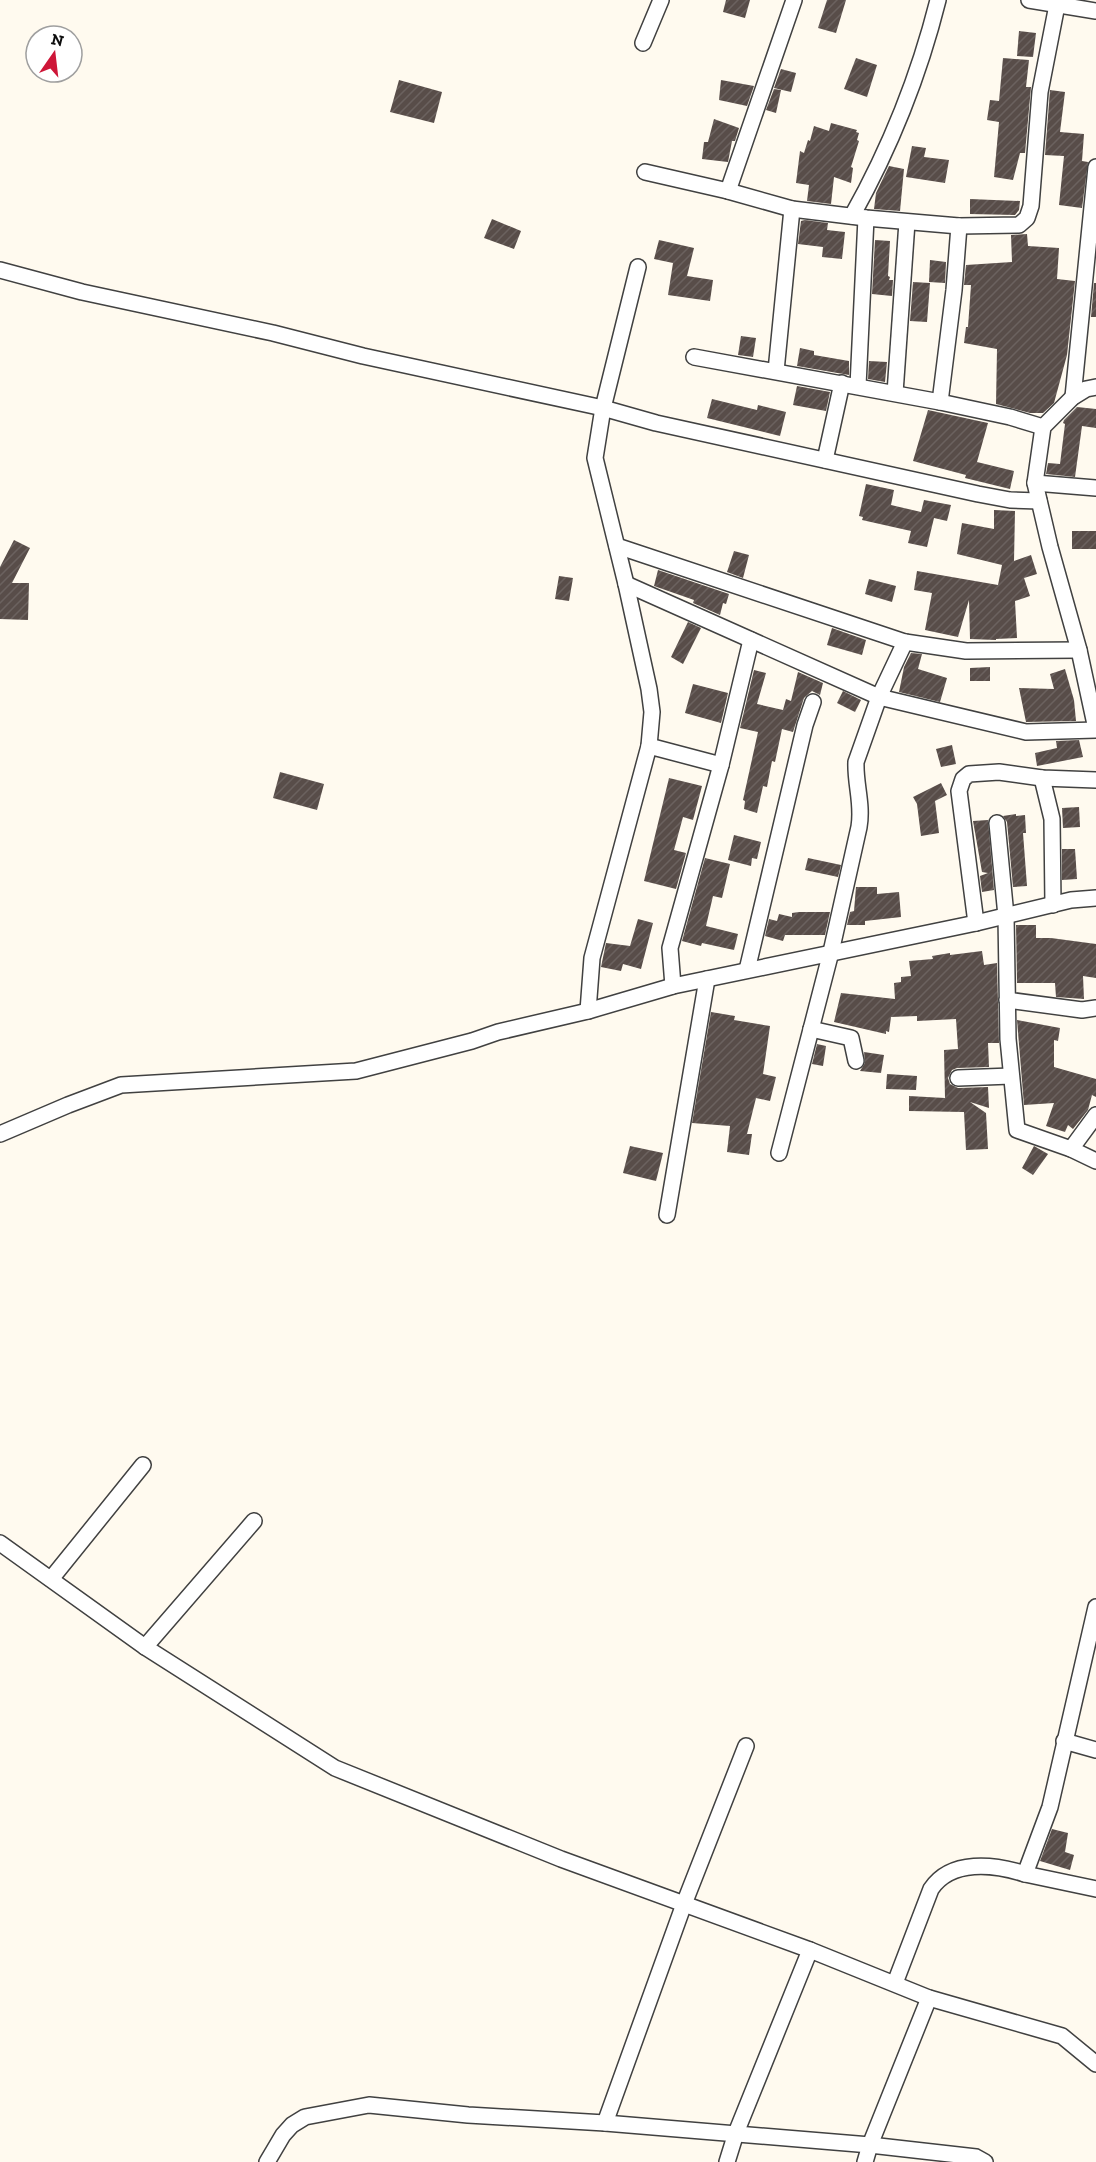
<svg xmlns="http://www.w3.org/2000/svg" width="1096" height="2162" font-family="'Zilla Slab',serif">
	<style>
		.building { fill: url(#building-hatch) }
		.lines { fill: none; stroke-linecap: round; stroke-linejoin: round }
		.street-casing { stroke: #414141; stroke-width: 18 }
		.street { stroke: #fff; stroke-width: 15 }
	</style>
	<defs>
		<pattern id="building-hatch" width="6" height="6" patternUnits="userSpaceOnUse" patternTransform="scale(1.5)"><rect width="6" height="6" fill="#584d49"/><path d="M-1 1l2-2M0 6l6-6M5 7l2-2" fill="none" stroke="#6b625f"/></pattern>
	</defs>
	<rect width="100%" height="100%" fill="#fffaef"/>
	<!-- building -->
	<g class="building">
		<path d="M726,0H750L745,18L723,12Z"/>
		<path d="M827,0H846L836,33L818,28Z"/>
		<path d="M1019,31L1036,33L1033,57L1017,56Z"/>
		<path d="M856,58L877,65L867,97L844,89Z"/>
		<path d="M1003,58L1029,60L1026,87H1031L1025,153H1020L1013,180L994,177L999,122L987,120L990,100L999,101Z"/>
		<path d="M781,69L796,73L791,92L774,88Z"/>
		<path d="M399,80L442,92L434,123L390,112Z"/>
		<path d="M721,80L754,86L747,106L719,100Z"/>
		<path d="M774,89L781,90L776,113L766,110Z"/>
		<path d="M1050,90L1065,92L1060,132L1084,134L1082,161L1088,162L1082,208L1059,205L1064,156L1045,155Z"/>
		<path d="M714,119L739,128L735,141H732L728,162L702,159L704,142H708Z"/>
		<path d="M831,123L857,130L856,132L859,133L857,140L859,141L851,167L853,168L851,183L834,177L831,204L807,201L809,185L796,183L800,151L804,153L808,140L810,141L814,126L829,131Z"/>
		<path d="M912,146L926,148L924,157L949,160L945,183L906,177Z"/>
		<path d="M889,166L904,169L900,211L874,209L876,193Z"/>
		<path d="M970,199L1020,201L1019,210L1015,215L970,214Z"/>
		<path d="M492,219L521,231L514,249L484,238Z"/>
		<path d="M805,220L828,223L827,230L845,232L842,259L822,257L823,247L798,244L801,221Z"/>
		<path d="M1027,234L1028,246L1059,248L1057,279L1075,281L1067,355L1054,403L1043,413H1030L996,404L997,349L964,343L966,327H968L971,285H964L966,265L1012,262L1011,235Z"/>
		<path d="M659,240L694,248L687,276L713,280L710,301L668,295L673,263L654,259Z"/>
		<path d="M875,240L890,241L888,276L890,277L889,280H893L892,296L872,294Z"/>
		<path d="M930,260L946,262L945,283L929,282Z"/>
		<path d="M913,282L930,283L927,322L910,321Z"/>
		<path d="M1094,283H1096V317H1091Z"/>
		<path d="M741,336L756,338L753,357L738,355Z"/>
		<path d="M800,348L814,351V355L849,361V375L797,366Z"/>
		<path d="M869,361L887,362L885,382L868,379Z"/>
		<path d="M797,386L830,392L826,411L793,405Z"/>
		<path d="M712,399L757,410L758,405L786,412L780,436L707,418Z"/>
		<path d="M1077,407L1096,409V428L1082,426L1075,477L1046,474L1048,463L1060,464L1065,424L1063,423L1064,420Z"/>
		<path d="M928,410L988,423L977,462L1014,471L1010,489L965,478L966,475L913,461Z"/>
		<path d="M866,484L894,490L891,505L921,512L924,500L951,505L947,521L934,518L927,547L908,543L911,531L862,520L863,517L859,516Z"/>
		<path d="M994,510L1015,511L1014,561L1031,555L1037,574L1024,578L1030,596L1015,601L1017,638L996,639V640L970,639L969,600L958,637L925,630L932,593L914,590L917,571L998,585L1002,565L957,554L962,523L994,529Z"/>
		<rect x="1072" y="531" width="24" height="18"/>
		<path d="M14,540L30,548L12,583H29L28,620L0,619V567Z"/>
		<path d="M734,551L749,555L743,578L727,572Z"/>
		<path d="M658,570L729,594L726,604L723,603L720,615L693,603L694,600L654,586Z"/>
		<path d="M559,576L573,578L569,601L555,599Z"/>
		<path d="M869,579L896,586L892,602L865,594Z"/>
		<path d="M688,622L701,628L683,664L671,657Z"/>
		<path d="M832,628L866,640L862,655L827,645Z"/>
		<path d="M911,653L922,654L918,669L947,678L940,702L899,692L904,667Z"/>
		<path d="M990,667V681H970V668Z"/>
		<path d="M1065,669L1074,700L1076,721L1026,722L1019,688L1054,689L1050,674Z"/>
		<path d="M754,670L766,673L757,704L783,710L786,699L791,701L798,672L823,683L820,695L812,691L804,698L793,732L782,729L775,762L772,761L767,787L763,786L757,813L744,809L745,801L743,800L758,732L740,728Z"/>
		<path d="M693,684L728,693L721,723L685,713Z"/>
		<path d="M843,691L861,700L855,712L837,703Z"/>
		<path d="M1079,740L1083,757L1037,766L1035,753L1057,748L1056,741Z"/>
		<path d="M952,745L956,764L941,767L936,749Z"/>
		<path d="M280,772L324,784L317,810L273,798Z"/>
		<path d="M669,778L702,786L693,820L683,817L674,850L686,853L676,889L644,881Z"/>
		<path d="M941,783L947,795L935,801L939,833L921,836L917,804L913,797Z"/>
		<path d="M1079,807L1080,827L1063,828L1062,808Z"/>
		<path d="M1016,814V816L1025,815L1026,833H1023L1027,886L1013,887L1007,822L1003,816Z"/>
		<path d="M988,820L994,890L982,892L980,876L988,873L982,872L973,821Z"/>
		<path d="M734,835L761,842L757,859L752,858L751,866L728,860Z"/>
		<path d="M1062,849H1075L1077,879L1062,880Z"/>
		<path d="M705,858L730,864L722,898L713,896L706,926L738,934L734,950L702,943L701,946L682,941Z"/>
		<path d="M808,858L841,865L838,877L805,870Z"/>
		<path d="M856,887H877V894L899,892L901,917L865,921V925H847L850,912L854,911Z"/>
		<path d="M799,912H830L825,935H785L783,941L765,936L769,919L777,921L779,914L792,917V913Z"/>
		<path d="M638,919L653,923L641,969L623,964L621,971L601,967L606,943L630,946Z"/>
		<path d="M1016,925H1036V938H1051L1096,944V978L1083,976L1084,999L1056,997L1055,983H1017Z"/>
		<path d="M982,951L984,965L997,963L999,1043H988L989,1067L957,1068L952,1070L948,1078L950,1084L958,1088L988,1087L989,1108L970,1102L986,1113L988,1149L966,1150L964,1112L909,1111V1096L945,1098L944,1050L958,1049L956,1019L917,1021V1016L891,1017L889,1032L886,1031V1034L834,1022L841,993L895,999L894,983L901,982V977L911,976L909,961L933,959L932,956L950,953V955Z"/>
		<path d="M711,1012L735,1016L734,1020L770,1026L763,1074L776,1077L770,1101L756,1098L747,1134H752L749,1155L727,1152L730,1126L692,1123Z"/>
		<path d="M1017,1020L1060,1028L1058,1041L1054,1040V1067L1096,1079V1097L1092,1095L1088,1110L1073,1129L1068,1125L1065,1132L1046,1126L1054,1103L1024,1105Z"/>
		<path d="M817,1044L826,1046L823,1066L812,1064Z"/>
		<path d="M864,1052L884,1055L881,1073L860,1071L865,1063Z"/>
		<path d="M887,1074L917,1076L916,1090L886,1089Z"/>
		<path d="M630,1146L663,1153L656,1181L623,1173Z"/>
		<path d="M1034,1146L1048,1154L1033,1175L1022,1168Z"/>
		<path d="M1052,1829L1068,1833L1065,1852L1074,1855L1070,1870L1040,1861Z"/>
	</g>
	<g class="lines">
		<defs>
			<g id="street">
				<path d="M1029,0L1096,11"/>
				<path d="M643,43L661,0"/>
				<path d="M645,172L728,191L792,209L866,218L959,226L1019,225L1027,218L1031,206L1040,92L1057,5"/>
				<path d="M728,191L794,0"/>
				<path d="M852,216C890,148 919,76 938,0"/>
				<path d="M638,267L603,408L595,458L626,584L649,689L652,712L649,746"/>
				<path d="M0,270L82,292L273,333L363,356L603,408L656,423L978,494L1010,500L1039,501"/>
				<path d="M694,357L940,402L1010,417L1043,427"/>
				<path d="M776,371L792,209"/>
				<path d="M858,386L866,218"/>
				<path d="M1096,387L1086,389L1073,397L1043,427L1035,483L1050,547L1079,650L1096,729"/>
				<path d="M895,393L907,222"/>
				<path d="M1073,397L1096,167"/>
				<path d="M940,402L954,290L959,226"/>
				<path d="M825,460L842,383"/>
				<path d="M1035,483L1096,488"/>
				<path d="M617,546L905,642L966,651L1079,650"/>
				<path d="M626,584L879,697L1026,732L1096,730"/>
				<path d="M1042,778L1052,819L1053,905"/>
				<path d="M997,823L1006,916L1008,1039L1017,1130L1071,1149L1096,1161"/>
				<path d="M976,923L959,791L963,779L969,774L999,772L1042,778L1096,780"/>
				<path d="M747,970L805,725L813,702"/>
				<path d="M673,986L670,948L721,765L751,640"/>
				<path d="M1007,1000L1082,1010L1096,1008"/>
				<path d="M588,1011L592,958L649,746L721,765"/>
				<path d="M811,1029L851,1038L856,1061"/>
				<path d="M958,1078L1011,1076"/>
				<path d="M0,1134L68,1105L121,1085L356,1071L472,1041L498,1032L588,1011L673,986L976,923L1071,900L1096,898"/>
				<path d="M1071,1149L1096,1115"/>
				<path d="M779,1153L831,952L859,827C863,804 855,784 856,762L879,697L905,642"/>
				<path d="M667,1215L707,979"/>
				<path d="M0,1543L145,1647L335,1768L561,1859L810,1950L929,1998L1062,2036L1096,2064"/>
				<path d="M51,1579L143,1465"/>
				<path d="M145,1647L254,1521"/>
				<path d="M1064,1741L1096,1750"/>
				<path d="M1025,1874L1096,1889"/>
				<path d="M895,1983L931,1889C951,1859 994,1864 1025,1874L1050,1807L1096,1607"/>
				<path d="M605,2123L684,1904L746,1746"/>
				<path d="M267,2162L283,2135L292,2125L305,2117L369,2105L468,2115L605,2123L870,2145L976,2157L985,2162"/>
				<path d="M727,2162L736,2133L810,1950"/>
				<path d="M865,2162L870,2145L929,1998"/>
			</g>
		</defs>
		<!-- street casing -->
		<use href="#street" class="street-casing"/>
		<!-- street -->
		<use href="#street" class="street"/>
	</g>
	<!-- north arrow -->
	<g transform="translate(54 54) rotate(14)"><circle r="28" fill="#ffffff" stroke="#9f9f9f" stroke-width="1.5"/>
	<path d="M0-4.5L10 22L0 15L-10 22Z" fill="#ce1638"/>
	<text y="-9" font-size="16" font-weight="bold" text-anchor="middle" fill="#0e0e0e">N</text>
	</g>
</svg>
